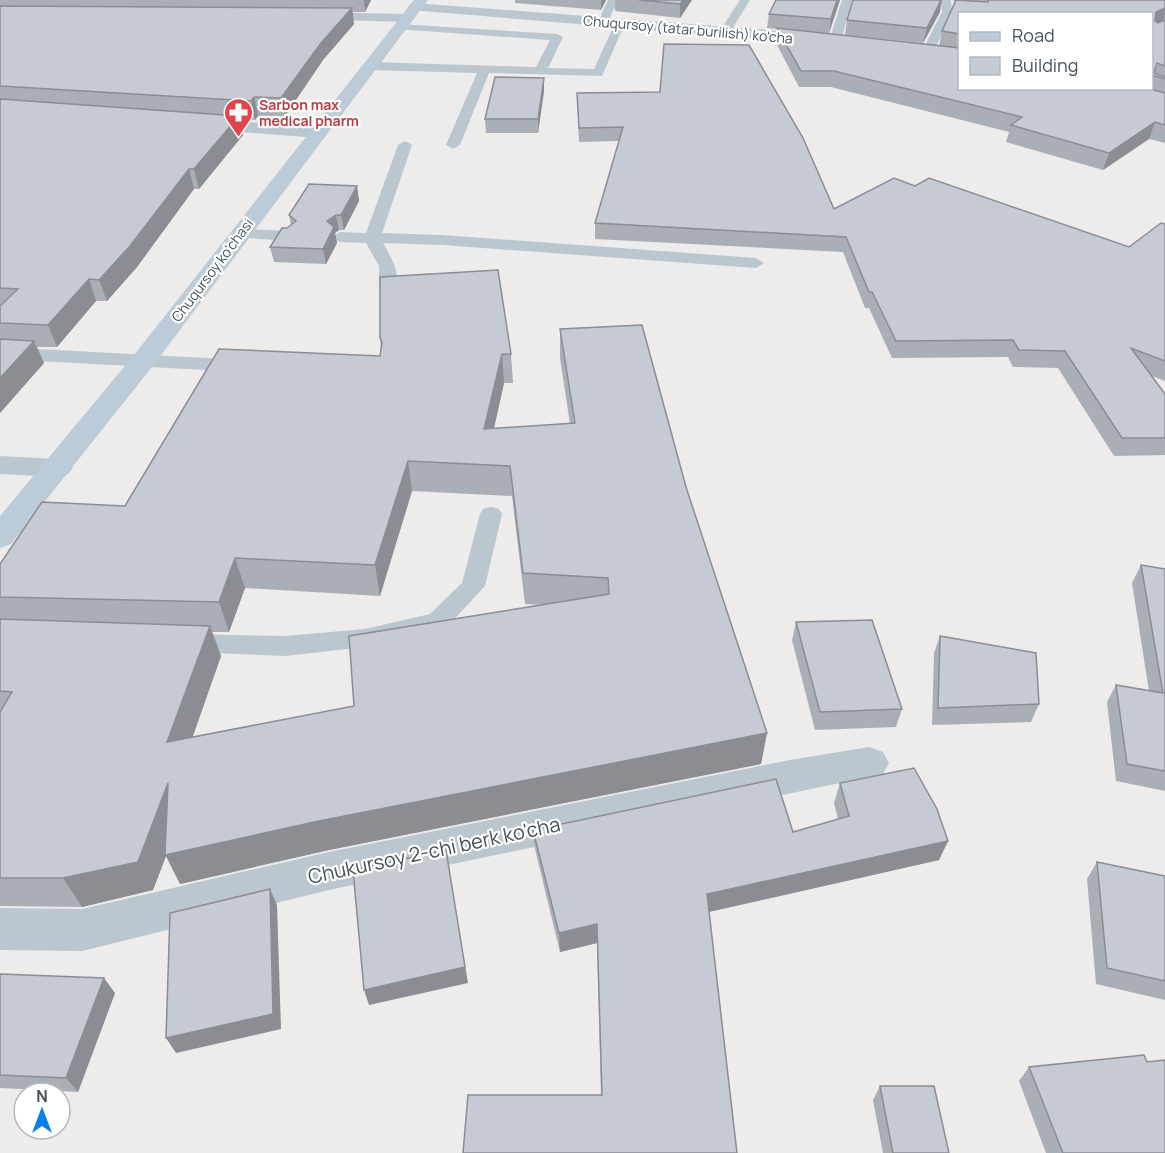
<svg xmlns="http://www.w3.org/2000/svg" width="1165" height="1153" font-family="Manrope,sans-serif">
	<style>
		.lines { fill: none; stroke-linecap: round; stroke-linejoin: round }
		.lane { fill: #bac7cf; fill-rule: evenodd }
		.street { fill: #bac7cf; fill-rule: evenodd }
		.secondary { fill: #bbcbd7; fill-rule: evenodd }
		.wall { fill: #aaaeb5; fill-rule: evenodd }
		.shaded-wall { fill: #8b8d93 }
		.building { fill: #c6cad2; stroke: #8b8d93; stroke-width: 1.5 }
		.labels { text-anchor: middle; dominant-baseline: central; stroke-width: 4.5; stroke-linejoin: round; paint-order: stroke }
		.far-street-label { font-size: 14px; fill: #42515a; stroke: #fff }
		.far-health-label { font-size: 14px; font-weight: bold; fill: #be3a42; stroke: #fff; text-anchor: start }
		.near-street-label { font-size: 20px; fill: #42515a; stroke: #fff }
	</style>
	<rect width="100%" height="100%" fill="#eeebeb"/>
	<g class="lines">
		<!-- lane -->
		<g class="lane">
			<path d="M608,0H618L607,24H599L598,22Z"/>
			<path d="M740,0H750L729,34H721L719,32Z"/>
			<path d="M842,0H852L841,41L835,44L829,41Z"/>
			<path d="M941,0H951L952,12L934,51L932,53H924L922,51L942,12Z"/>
			<path d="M620,20L625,23L602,76L489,73L460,145L453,149L446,145L477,73L370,70L364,66L370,62L536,67L550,40L396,29V25L400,24L557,34L563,37L548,68L594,69L615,23Z"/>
			<path d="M405,141L412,145L382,233L442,235L756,258L764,263L756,268L442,245L383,243C391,257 403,276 394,293H382L379,289V266L366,243L340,242L332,237L340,232L366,233L398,145Z"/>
			<path d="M240,229L289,231L297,236L289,241L234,237L232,234L234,231Z"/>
			<path d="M0,347L243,360L250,362L253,366L250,370L243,372L0,359Z"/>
			<path d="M491,507L499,509L502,514L485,586L447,627L365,647L285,656L185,652L176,650L172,643L176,636L185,634L285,636L365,629L430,614L462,583L480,514L483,509Z"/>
		</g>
		<!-- street -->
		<g class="street">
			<path d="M415,3L820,34L828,39L820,44L410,10L408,7L410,4Z"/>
			<path d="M308,12L407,14L414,18L407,22L303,19L301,16L303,13Z"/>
			<path d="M196,119L318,126L325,128L327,132L325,136L318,138L190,128L187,124L190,120Z"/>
			<path d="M0,456L58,459L68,462L73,468L68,474L58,477L0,474Z"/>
			<path d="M869,747L883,752L889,763L883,774L329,890L82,951L0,950V908L82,909L329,852L790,760Z"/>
		</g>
		<!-- secondary -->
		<path class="secondary" d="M414,0H428L152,367L11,544L0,548V516L134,355Z"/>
	</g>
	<!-- wall -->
	<g class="wall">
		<path d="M0,0H371L365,12H353L354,24L323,60L285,116H258L255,120L239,119L243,135L199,189H194L137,267L107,301H96L57,347H37L44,363L0,413Z"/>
		<path d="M515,0H606L601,10L515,3Z"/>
		<path d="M615,0H692L680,18L615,11Z"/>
		<path d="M776,0H840L829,33L805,31L939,46L942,31L955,2L953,0H1165V143L1149,139L1103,170L1006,142L1009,132L831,87H799L776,43L777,29L767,28L769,14ZM960,14H1152V88H960Z"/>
		<path d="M940,12L923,43L845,35L847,20Z"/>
		<path d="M544,91L538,133H486L485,119Z"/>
		<path d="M577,93L834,209L915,186L1129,247L1165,224V381L1152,376L1165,394V455L1114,456L1058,368L1013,367L1008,357L892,358L869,308H865L843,252L595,239V223L619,141L579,142Z"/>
		<path d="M357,186L359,201L344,230H339L335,233L337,243L326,264L274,262L270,247L287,228L291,225L289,215Z"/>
		<path d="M560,329L686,487L767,733L761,764L329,850L180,884L166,856L153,890L82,907L0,906V564L125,506L380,356L381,348L380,338L511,354L513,383H504L494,428L570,424L560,358ZM412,491L512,496L525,604L543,605L354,706L192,738L221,656L212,632H229L245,588L380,596Z"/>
		<path d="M1141,565L1165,569V791L1116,781L1107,702L1116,685L1149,691L1132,583Z"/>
		<path d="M796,622L902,709L896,727L815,730L792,640Z"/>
		<path d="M940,636L1039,704L1031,722L932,725L934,653Z"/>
		<path d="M840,783L948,841L939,860L709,912L737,1153L601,1095L597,943L560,952L535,849L533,830L793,832L838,819L834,803Z"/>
		<path d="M1097,862L1165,876V1000L1096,984L1087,879Z"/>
		<path d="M0,974L115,993L78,1092L0,1088Z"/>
		<path d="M1147,1062L1165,1153H1046L1019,1081L1029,1067Z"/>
		<path d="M880,1086L949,1153H883L873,1100Z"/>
	</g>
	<!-- shaded-wall -->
	<g class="shaded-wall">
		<path d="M364,0H371L365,12Z"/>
		<path d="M601,0H606L601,10Z"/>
		<path d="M683,0H692L680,18V4Z"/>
		<path d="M837,0H840L829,33L831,19Z"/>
		<path d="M941,0H942L940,12L923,43L927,28Z"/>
		<path d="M352,8L354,24L323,60L285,116L281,98L321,43Z"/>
		<path d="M1165,8L1164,21L1152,27L1156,12Z"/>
		<path d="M544,78V91L538,133V119Z"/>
		<path d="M254,97L258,116L255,120L251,101Z"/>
		<path d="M239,116L243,135L199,189L194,169Z"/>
		<path d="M1155,122L1149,139L1103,170L1109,153Z"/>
		<path d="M189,169L194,189L137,267L107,301L99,280Z"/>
		<path d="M357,186L359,201L344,230L341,215Z"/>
		<path d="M336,215L339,230L335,233L337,243L326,264L323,249L327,221Z"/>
		<path d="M89,279L96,301L57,347L48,325Z"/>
		<path d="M34,341L44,363L0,413V378Z"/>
		<path d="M502,354L504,383L487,459L484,429Z"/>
		<path d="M408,461L412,491L380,596L375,565Z"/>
		<path d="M235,558L245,588L229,632L219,602Z"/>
		<path d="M210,626L221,656L180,773L167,742Z"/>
		<path d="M767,733L761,764L329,850L180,884L166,856L153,890L82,907L63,878L168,783L319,821Z"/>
		<path d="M948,841L939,860L704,913L707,894Z"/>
		<path d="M446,850L468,983L369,1005L364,990Z"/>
		<path d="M270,889L277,905L281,1029L176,1053L166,1038Z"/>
		<path d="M597,924V943L560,952L559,933Z"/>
		<path d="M104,978L115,993L78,1092L66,1078Z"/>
	</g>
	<!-- building -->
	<g class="building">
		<path d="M639,0H683L680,4Z"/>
		<path d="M776,0H837L831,19L769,14Z"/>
		<path d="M853,0H941L927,28L847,20Z"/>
		<path d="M956,0L988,2V0H1165V8L1156,12L1155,21L1158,23L1165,20V66L1157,63L1154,73L1165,77V79L1152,75V14H960V34L942,31Z"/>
		<path d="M0,6L352,8L321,43L281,98L254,97L251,101L0,86Z"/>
		<path d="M777,28L960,48V88H1146L1165,93V125L1155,122L1109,153L1011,125L1022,117L834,71H801Z"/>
		<path d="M664,44L749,45L803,138L834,209L894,178L915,186L929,178L1129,247L1161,223L1165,224V361L1131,348L1165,394V438H1122L1065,351L1019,350L1013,340L896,341L872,292H869L846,237L595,223L623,127L579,128L577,93L660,92Z"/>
		<path d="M495,77L544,78L538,119H485Z"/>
		<path d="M0,99L239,116L194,169H189L130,246L99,280L89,279L48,325L0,323V306L18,289L0,288Z"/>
		<path d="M309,184L357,186L341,215H336L327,221L334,227L323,249L270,247L282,228H287L296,221L289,215Z"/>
		<path d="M498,270L511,354H502L484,429L575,423L560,329L642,325L686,487L767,733L319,821L165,855L168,783L138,862L63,878H0V712L12,692L0,691V619L210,626L167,742L354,706L349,636L609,594L608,578L523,573L510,466L408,461L375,565L235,558L219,602L0,597V564L42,502L125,506L219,349L380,356L382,342L380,338V277Z"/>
		<path d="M0,339L34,341L0,378Z"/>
		<path d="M1141,565L1165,569V771L1127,764L1116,685L1163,693Z"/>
		<path d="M872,620L902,709L820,712L796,622Z"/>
		<path d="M940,636L1036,653L1039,704L938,708Z"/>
		<path d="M914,768L937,809L948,841L707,894L737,1153H463L468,1095H602L597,924L559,933L533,830L776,779L793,832L849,816L840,783Z"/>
		<path d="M446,850L465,967L364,990L353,870Z"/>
		<path d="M1097,862L1165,876V981L1107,968Z"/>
		<path d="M270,889L273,1014L166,1038L170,913Z"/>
		<path d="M0,974L104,978L66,1078L0,1075Z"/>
		<path d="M1144,1055L1147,1062L1165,1060V1153H1063L1029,1067Z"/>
		<path d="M880,1086H934L949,1153H893Z"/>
	</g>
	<!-- icons -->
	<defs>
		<symbol id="pharmacy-pin" viewBox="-11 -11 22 30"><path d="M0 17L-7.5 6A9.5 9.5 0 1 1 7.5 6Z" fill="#e0444e" stroke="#fff"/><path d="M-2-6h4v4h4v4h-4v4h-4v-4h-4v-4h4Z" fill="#fff"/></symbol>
	</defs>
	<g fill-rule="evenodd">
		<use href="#pharmacy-pin" x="222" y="96" width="33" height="45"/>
	</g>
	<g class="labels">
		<!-- far-street labels -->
		<g class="far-street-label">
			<text transform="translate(688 29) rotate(5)">Chuqursoy (tatar burilish) ko'cha</text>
			<text transform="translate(212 270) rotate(-53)">Chuqursoy ko'chasi</text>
		</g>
		<!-- far-health labels -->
		<g class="far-health-label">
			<text x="259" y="104">Sarbon max<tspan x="259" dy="16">medical pharm</tspan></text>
		</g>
		<!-- near-street labels -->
		<g class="near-street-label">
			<text transform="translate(434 850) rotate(-12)">Chukursoy 2-chi berk ko'cha</text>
		</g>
	</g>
	<!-- legend -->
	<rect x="958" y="12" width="195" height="78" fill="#ffffff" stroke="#b3b9bd" stroke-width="1.5"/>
	<rect x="970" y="32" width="30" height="9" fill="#bbcbd7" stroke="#b3b9bd" stroke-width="1.5"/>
	<text x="1012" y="42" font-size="18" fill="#42515a">Road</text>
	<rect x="970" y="57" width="30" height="18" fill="#c6cad2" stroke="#b3b9bd" stroke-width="1.5"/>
	<text x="1012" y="72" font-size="18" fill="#42515a">Building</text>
	<!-- north arrow -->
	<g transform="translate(42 1111)"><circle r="28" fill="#ffffff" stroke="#b3b9bd" stroke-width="1.5"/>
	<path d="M0-4.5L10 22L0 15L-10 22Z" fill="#0a7ee9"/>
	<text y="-9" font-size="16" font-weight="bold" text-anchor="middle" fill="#42515a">N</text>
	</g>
</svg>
